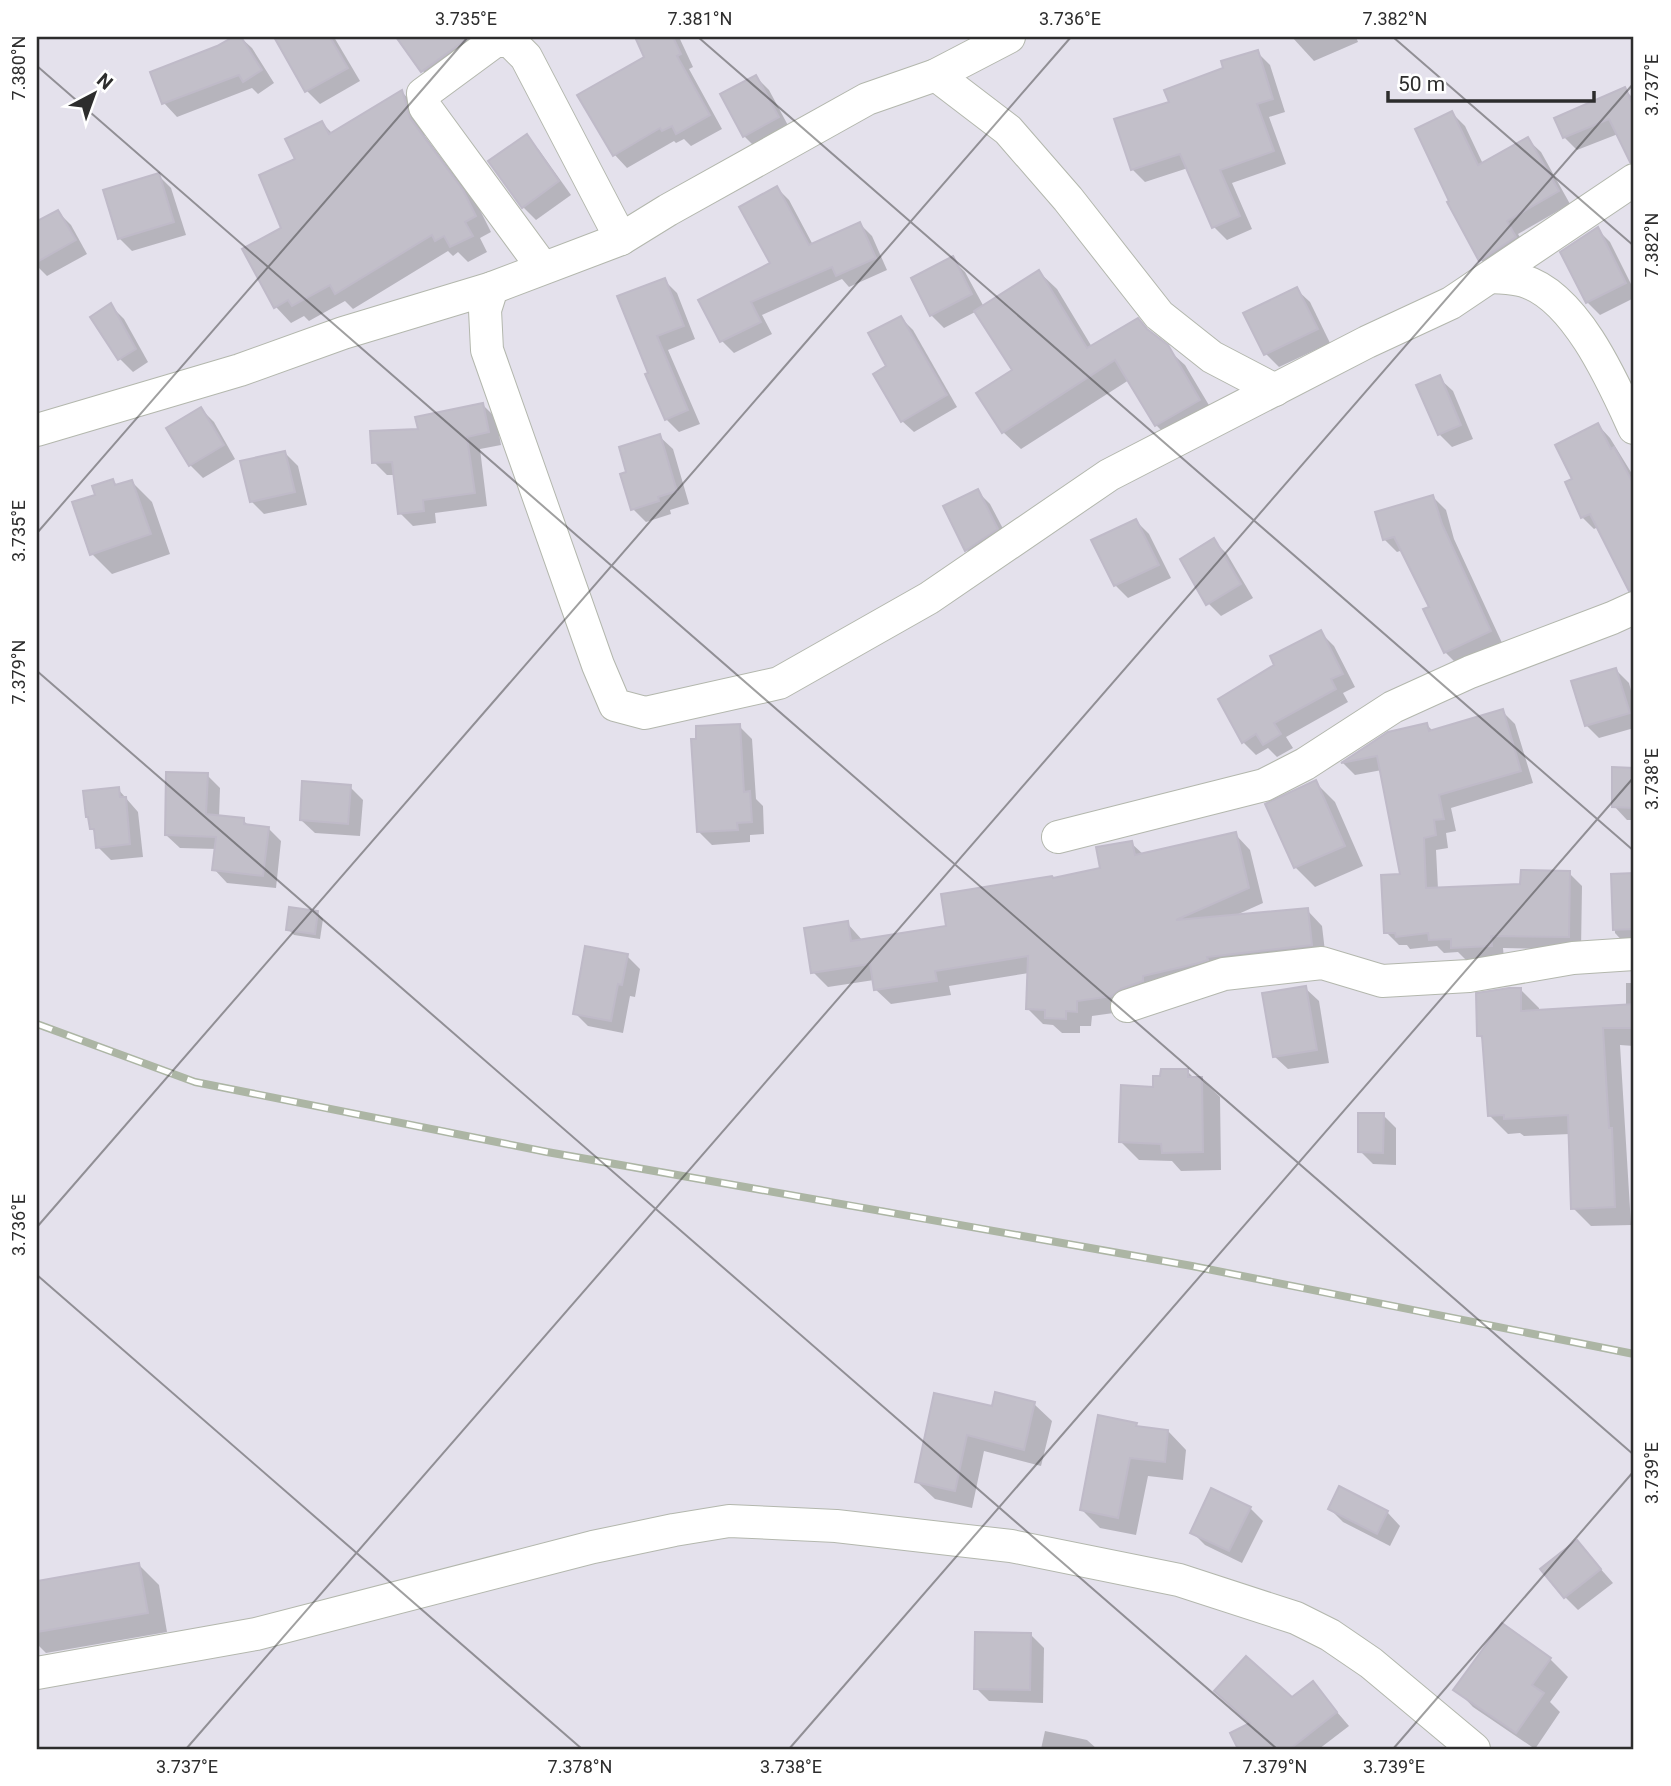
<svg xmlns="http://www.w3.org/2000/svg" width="1671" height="1786" font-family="Roboto,sans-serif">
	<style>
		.shadow { fill: #0003 }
		.building { fill: #c2bfc9; stroke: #bfbac8; stroke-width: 2 }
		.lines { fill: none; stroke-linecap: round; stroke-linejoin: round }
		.street-casing { stroke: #b3b7ad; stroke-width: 34 }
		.street { stroke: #fff; stroke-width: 32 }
		.rail-casing { stroke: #acb5a4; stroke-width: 8 }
		.rail { stroke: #fff; stroke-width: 5; stroke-dasharray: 16; stroke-linecap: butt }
		.ticks { fill: none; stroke: #2d2d2d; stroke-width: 2; stroke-opacity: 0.45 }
		.neatline { fill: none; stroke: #2d2d2d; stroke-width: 2.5 }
		.ticks-label { font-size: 18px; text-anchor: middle; fill: #2d2d2d }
	</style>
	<rect width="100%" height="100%" fill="#e4e1ec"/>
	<!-- shadow -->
	<g class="shadow">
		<path d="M236,37H240L252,48L274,83L258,94L252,88L177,117L164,103L152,73L218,48Z"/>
		<path d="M291,37H334L360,81L320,104L307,91L280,43Z"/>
		<path d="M412,37H480L436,84L423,71L403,43Z"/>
		<path d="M637,37H679L693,67L689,69L722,129L691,146L684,139L676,143L674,141L627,168L614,154L647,58Z"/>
		<path d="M1292,37H1356L1358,42L1314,61Z"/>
		<path d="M1257,52L1270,65L1285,112L1269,117L1286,164L1232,183L1252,229L1227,240L1214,227L1188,168L1145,182L1132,169L1171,103Z"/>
		<path d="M756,77L769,90L791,131L757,149L744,136Z"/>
		<path d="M1624,89L1634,99V164L1618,134L1577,150L1564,137Z"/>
		<path d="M402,92L417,108L425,136L479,208L491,232L480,238L487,252L468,262L458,252L453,256L448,251L353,309L345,301L309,321L304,316L291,323L276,307L284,229L297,160L322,123L332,133Z"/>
		<path d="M1452,113L1465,126L1483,164L1527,139L1541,152L1570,204L1518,234L1528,251L1494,273L1481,260L1449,203Z"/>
		<path d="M526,137L539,150L571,195L536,220L523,207Z"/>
		<path d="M158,175L171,188L186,235L132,251L119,238Z"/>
		<path d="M777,188L789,200L813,245L860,224L872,236L887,270L849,287L842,279L762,315L772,334L734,353L722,341L773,264Z"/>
		<path d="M58,212L71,225L87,254L47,276L37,266V223Z"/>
		<path d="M1597,229L1610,242L1634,290V298L1600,315L1587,302Z"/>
		<path d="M952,259L965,272L984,307L1039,272L1057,289L1092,347L1155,338L1185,365L1216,417L1174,443L1156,425L1129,380L1021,449L1003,432L1014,370L977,311L944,328L931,315Z"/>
		<path d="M664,280L677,293L695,339L668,350L700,424L679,432L666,419L650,374Z"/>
		<path d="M1296,289L1310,302L1330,343L1279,367L1266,354L1246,314Z"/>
		<path d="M111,306L124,319L148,362L133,372L120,359L93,318Z"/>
		<path d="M901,318L913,330L957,407L914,432L902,421L888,367Z"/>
		<path d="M1439,378L1453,391L1473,439L1452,447L1439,434Z"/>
		<path d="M483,405L496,418L501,445L480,449L487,506L435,513L436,523L413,526L400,513L396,475H387L374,462L420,431Z"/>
		<path d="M201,409L214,422L235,459L203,478L190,465Z"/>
		<path d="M1598,425L1610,438L1634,477V591L1629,586L1598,527L1594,529L1582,517L1574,480Z"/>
		<path d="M659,436L673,449L689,504L670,510L671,514L646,522L633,509L628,473Z"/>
		<path d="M285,453L298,466L307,505L264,514L251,501Z"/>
		<path d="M113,481L118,486L132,482L152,502L170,554L112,574L92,554L97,496Z"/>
		<path d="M977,491L990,504L1010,542L980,563L967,550L945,507Z"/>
		<path d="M1433,497L1446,510L1454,539L1503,645L1458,665L1445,652L1431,607L1403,550L1397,552L1384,539Z"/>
		<path d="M1136,521L1149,534L1171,578L1128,598L1115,585Z"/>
		<path d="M1214,541L1227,554L1253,598L1221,616L1208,603Z"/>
		<path d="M1321,633L1334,646L1355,687L1343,693L1348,702L1286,737L1293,748L1277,757L1268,748L1256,755L1243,742Z"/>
		<path d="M1616,670L1629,683L1634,702V728L1599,738L1586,725Z"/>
		<path d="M1502,711L1515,724L1533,783L1451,808L1456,831L1446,833L1448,848L1436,850L1438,889L1522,886L1569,873L1582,886L1581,950L1503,948L1504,959L1466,960L1458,952L1444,953L1437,946L1410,949L1407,945H1399L1386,932L1402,875L1382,770L1355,775L1343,763L1389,734L1427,725L1433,731Z"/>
		<path d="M739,726L752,739L756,799L763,806L764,834L750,835V842L712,845L699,832Z"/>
		<path d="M1614,769H1634V820H1627L1614,806Z"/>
		<path d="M207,775L220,788L219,817L243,820L250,827L268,828L281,841L276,888L227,883L214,869L217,849L180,848L166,835Z"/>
		<path d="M1315,782L1335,802L1363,866L1315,887L1295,867Z"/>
		<path d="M350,787L363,800L360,836L315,833L301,820Z"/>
		<path d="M118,789L138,812L143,857L111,860L98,847L97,834L91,828L90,819L87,816Z"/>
		<path d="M1235,834L1250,850L1263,903L1234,916L1307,910L1322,926L1326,960L1128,1011L1092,1016L1091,1026H1080V1033H1062L1053,1025L1043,1024L1028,1009L1029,973L949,986L951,995L891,1004L875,989L874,980L828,987L813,972L847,923L863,941L948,928L1054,879L1102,869L1131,843L1144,855Z"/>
		<path d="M1612,875H1634V945L1627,946L1615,933Z"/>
		<path d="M317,913L323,919L320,939L294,935L288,929Z"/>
		<path d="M627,956L640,969L635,997L630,996L623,1033L588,1026L575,1013Z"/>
		<path d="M1626,983H1634V1046L1620,1045L1631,1225L1591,1226L1573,1208L1570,1134L1524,1136L1520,1133L1508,1134L1490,1116L1484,1041L1479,1035L1521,990L1539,1008V1012L1626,1007Z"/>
		<path d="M1305,988L1319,1001L1329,1063L1288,1069L1274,1056Z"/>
		<path d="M1187,1071L1195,1079H1201L1220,1097L1221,1170L1181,1171L1172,1161L1139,1160L1121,1142L1155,1088Z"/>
		<path d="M1383,1115L1396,1128V1165L1373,1164L1360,1151Z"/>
		<path d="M1034,1404L1052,1421L1041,1466L984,1451L972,1508L935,1499L917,1482L993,1408Z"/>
		<path d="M1136,1425L1139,1428L1168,1431L1186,1450L1183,1480L1148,1476L1136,1535L1100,1528L1081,1509Z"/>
		<path d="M1340,1489L1387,1512L1400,1526L1390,1546L1343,1522L1330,1509Z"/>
		<path d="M1250,1508L1263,1521L1242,1563L1205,1545L1192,1532Z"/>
		<path d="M1577,1542L1613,1583L1578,1610L1565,1597Z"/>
		<path d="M139,1565L159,1585L167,1632L46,1653L37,1644V1583Z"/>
		<path d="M1031,1635L1044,1648L1043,1703L989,1701L976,1688Z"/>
		<path d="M1550,1659L1568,1677L1550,1702L1560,1712L1535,1749L1473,1707L1456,1689Z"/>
		<path d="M1313,1684L1349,1726L1319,1749H1240L1232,1734L1292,1700Z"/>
		<path d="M1045,1731L1087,1740L1097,1749H1041Z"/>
	</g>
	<!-- building -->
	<g class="building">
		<path d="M233,37H241L262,70L243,82L239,75L162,104L150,72L217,46Z"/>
		<path d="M274,37H330L348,68L305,92Z"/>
		<path d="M396,37H470L421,72Z"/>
		<path d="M635,37H673L681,54L677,56L710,115L676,134L672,126L662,131L660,128L613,156L577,95L644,57Z"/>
		<path d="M1258,50L1273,99L1257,104L1274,151L1220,170L1240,216L1212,228L1180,154L1131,170L1114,119L1169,102L1164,90L1223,68L1221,61Z"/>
		<path d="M756,75L779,117L743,137L720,94Z"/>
		<path d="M1625,87L1634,107V162H1630L1609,119L1563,138L1554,118Z"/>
		<path d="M402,90L410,118L463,190L476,216L465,222L473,236L450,247L444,236L435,241L432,235L335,294L330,285L292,306L288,300L274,308L242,249L281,228L259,175L295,159L285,139L322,121L329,134Z"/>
		<path d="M1452,111L1478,165L1528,137L1559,191L1507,221L1516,237L1479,261L1447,202L1449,201L1415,129Z"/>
		<path d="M527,134L559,181L522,208L488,161Z"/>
		<path d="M159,173L174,222L118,239L103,190Z"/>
		<path d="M777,186L809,245L860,222L876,258L836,276L832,267L751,302L761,322L720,342L698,300L770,263L739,207Z"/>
		<path d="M58,210L76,240L37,262V221Z"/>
		<path d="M1598,227L1626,283L1586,303L1560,252Z"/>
		<path d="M953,256L972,294L930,316L911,278Z"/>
		<path d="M1039,270L1087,348L1138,318L1147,329L1168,345L1200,400L1155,426L1115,360L1002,433L976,393L1012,370L974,311Z"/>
		<path d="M665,278L684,326L657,336L688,410L665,420L645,374L648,373L617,296Z"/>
		<path d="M1297,287L1318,329L1264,355L1243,313Z"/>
		<path d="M111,303L136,349L118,360L90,317Z"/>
		<path d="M901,316L947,395L901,422L873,374L886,366L868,333Z"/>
		<path d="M1440,375L1461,425L1438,435L1416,385Z"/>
		<path d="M483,403L489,432L467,437L475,493L423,500L424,511L398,514L392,462L372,463L370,431L418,429L415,417Z"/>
		<path d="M201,407L224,445L189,466L166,428Z"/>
		<path d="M1598,423L1611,449L1614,447L1634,485V590L1629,591L1590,514L1581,518L1565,482L1572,479L1555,445Z"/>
		<path d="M660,434L677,491L658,497L659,501L631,510L620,474L626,472L619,447Z"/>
		<path d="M285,451L295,492L250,502L240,461Z"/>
		<path d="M113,479L115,485L132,480L151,534L90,555L72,502L95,495L92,486Z"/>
		<path d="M978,489L998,529L965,551L943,506Z"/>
		<path d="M1433,495L1442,524L1491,631L1444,653L1423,609L1429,607L1394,537L1383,540L1375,512Z"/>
		<path d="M1136,519L1159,565L1114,586L1091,540Z"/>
		<path d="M1214,538L1241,584L1206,605L1180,559Z"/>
		<path d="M1321,630L1343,674L1331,679L1336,689L1274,723L1281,734L1263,745L1256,734L1242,743L1218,699L1274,665L1270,656Z"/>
		<path d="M1616,668L1630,713L1585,726L1571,681Z"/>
		<path d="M1503,709L1521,771L1439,795L1444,819L1434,820L1436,835L1424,838L1426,888L1520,884L1521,870L1570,871L1569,937L1491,936L1492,946L1451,948V939L1429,940L1428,933L1396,937L1395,933H1384L1381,875L1400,874L1377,756L1341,763L1388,732L1427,723L1429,731Z"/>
		<path d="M740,724L744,792L750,791L752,822L737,823L738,830L697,832L691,739H696V726Z"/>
		<path d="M1612,767L1634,768V808L1612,807Z"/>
		<path d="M166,772L208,773L206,814L244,818V824L269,827L263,876L212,870L216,837L165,835Z"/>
		<path d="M1316,780L1345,846L1294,868L1265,804Z"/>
		<path d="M302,781L351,785L348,824L300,820Z"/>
		<path d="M119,787L120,797H126L130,844L96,848L94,829H90L88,817H86L83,791Z"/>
		<path d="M1236,832L1249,888L1176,920L1308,908L1312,945L1207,957L1208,960L1199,963L1143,976V981L1121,989L1112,996L1077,1001V1012L1066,1011V1019L1045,1018V1010L1026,1009L1028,956L935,971L937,981L874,990L870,964L811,973L804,928L848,921L851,941L946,926L941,894L1052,876L1053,878L1100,868L1096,847L1132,841L1135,855Z"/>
		<path d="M1634,873V929L1613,930L1611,874Z"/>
		<path d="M289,907L318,911L315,934L286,930Z"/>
		<path d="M585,946L628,954L622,985L618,984L611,1021L573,1014Z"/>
		<path d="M1306,986L1317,1050L1273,1057L1262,993Z"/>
		<path d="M1509,988H1521V1011L1634,1004V1028H1603L1609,1128H1612L1615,1207L1571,1209L1568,1115L1504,1119V1115L1488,1116L1482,1036H1477L1476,993Z"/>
		<path d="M1161,1069H1188V1077H1202L1203,1152L1162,1153L1161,1144L1119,1142L1121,1085L1153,1087V1076H1160Z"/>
		<path d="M1358,1113H1384L1383,1153L1358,1152Z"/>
		<path d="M995,1392L1035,1402L1024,1450L967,1435L955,1491L915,1482L934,1393L992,1406Z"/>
		<path d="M1098,1415L1137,1423L1136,1426L1168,1430L1165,1462L1130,1458L1118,1518L1080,1510Z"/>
		<path d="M1339,1486L1388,1511L1377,1534L1328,1509Z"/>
		<path d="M1211,1488L1251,1507L1229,1551L1190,1533Z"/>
		<path d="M1577,1540L1601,1569L1564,1598L1540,1569Z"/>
		<path d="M139,1563L148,1613L37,1632V1581Z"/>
		<path d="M1502,1623L1551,1658L1532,1685L1544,1693L1516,1733L1453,1690Z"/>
		<path d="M975,1632L1031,1633L1030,1690L974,1689Z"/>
		<path d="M1246,1656L1292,1697L1313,1681L1337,1712L1290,1749H1238L1230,1733L1250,1723L1214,1691Z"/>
	</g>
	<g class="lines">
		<defs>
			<g id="street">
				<path d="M1009,37L936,75L867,99L668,210L621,239L492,288L485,310L487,350L598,665L615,705L645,713L779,683L929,598L1109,475L1367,342L1451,303L1634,180"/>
				<path d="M936,75L1008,130L1068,199L1159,315L1212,357L1275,390"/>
				<path d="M543,268L425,107L423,94L495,41H510L526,57L621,239"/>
				<path d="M1492,277C1502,278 1514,278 1524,281C1576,297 1613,382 1634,428"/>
				<path d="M37,430L240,370L343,333L492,288"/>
				<path d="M1058,837L1264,785L1305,764L1393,707L1470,672L1612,618L1634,608"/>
				<path d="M1127,1006L1224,974L1322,963L1382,981L1469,976L1573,958L1634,954"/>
				<path d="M37,1673L256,1634L593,1547L674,1530L729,1521L773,1523L836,1526L1011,1546L1179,1580L1296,1618L1330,1635L1371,1663L1474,1749"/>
			</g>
		</defs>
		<!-- street casing -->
		<use href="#street" class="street-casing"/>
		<!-- street -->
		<use href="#street" class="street"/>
		<defs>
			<path id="rail" d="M37,1024L195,1082L547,1152L1192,1266L1634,1354"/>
		</defs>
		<!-- rail casing -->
		<use href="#rail" class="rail-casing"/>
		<!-- rail -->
		<use href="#rail" class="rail"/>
	</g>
	<!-- ticks -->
	<path class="ticks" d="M698,37L1634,851M1393,37L1634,246M37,66L1634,1455M37,533L468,37M37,671L1277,1749M37,1227L1071,37M37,1275L582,1749M186,1749L1634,83M789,1749L1634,777M1393,1749L1634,1471"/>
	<!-- border -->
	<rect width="1671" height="1786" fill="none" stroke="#ffffff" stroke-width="77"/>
	<!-- north arrow -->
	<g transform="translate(94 94) rotate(41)" stroke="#ffffff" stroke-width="5" paint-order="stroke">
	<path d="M0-5L12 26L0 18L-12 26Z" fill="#2d2d2d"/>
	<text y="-10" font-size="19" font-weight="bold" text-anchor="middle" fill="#2d2d2d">N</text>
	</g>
	<!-- scale -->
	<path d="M1388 91v10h206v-10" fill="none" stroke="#2d2d2d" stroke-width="3.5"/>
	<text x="1398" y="91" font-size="21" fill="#2d2d2d" stroke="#ffffff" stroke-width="5" paint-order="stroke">50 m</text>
	<rect x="38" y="38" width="1594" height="1710" class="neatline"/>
	<g class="ticks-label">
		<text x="466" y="25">3.735°E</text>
		<text x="700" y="25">7.381°N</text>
		<text x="1070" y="25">3.736°E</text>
		<text x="1395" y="25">7.382°N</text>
		<text transform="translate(19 68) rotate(-90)" y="6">7.380°N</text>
		<text transform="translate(1652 85) rotate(-90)" y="6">3.737°E</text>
		<text transform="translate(1652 245) rotate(-90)" y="6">7.382°N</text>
		<text transform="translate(19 531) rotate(-90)" y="6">3.735°E</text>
		<text transform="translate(19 672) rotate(-90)" y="6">7.379°N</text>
		<text transform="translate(1652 779) rotate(-90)" y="6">3.738°E</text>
		<text transform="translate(19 1225) rotate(-90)" y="6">3.736°E</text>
		<text transform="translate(1652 1473) rotate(-90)" y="6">3.739°E</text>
		<text x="187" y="1773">3.737°E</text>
		<text x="580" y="1773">7.378°N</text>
		<text x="791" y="1773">3.738°E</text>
		<text x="1275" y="1773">7.379°N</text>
		<text x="1394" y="1773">3.739°E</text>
	</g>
</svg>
